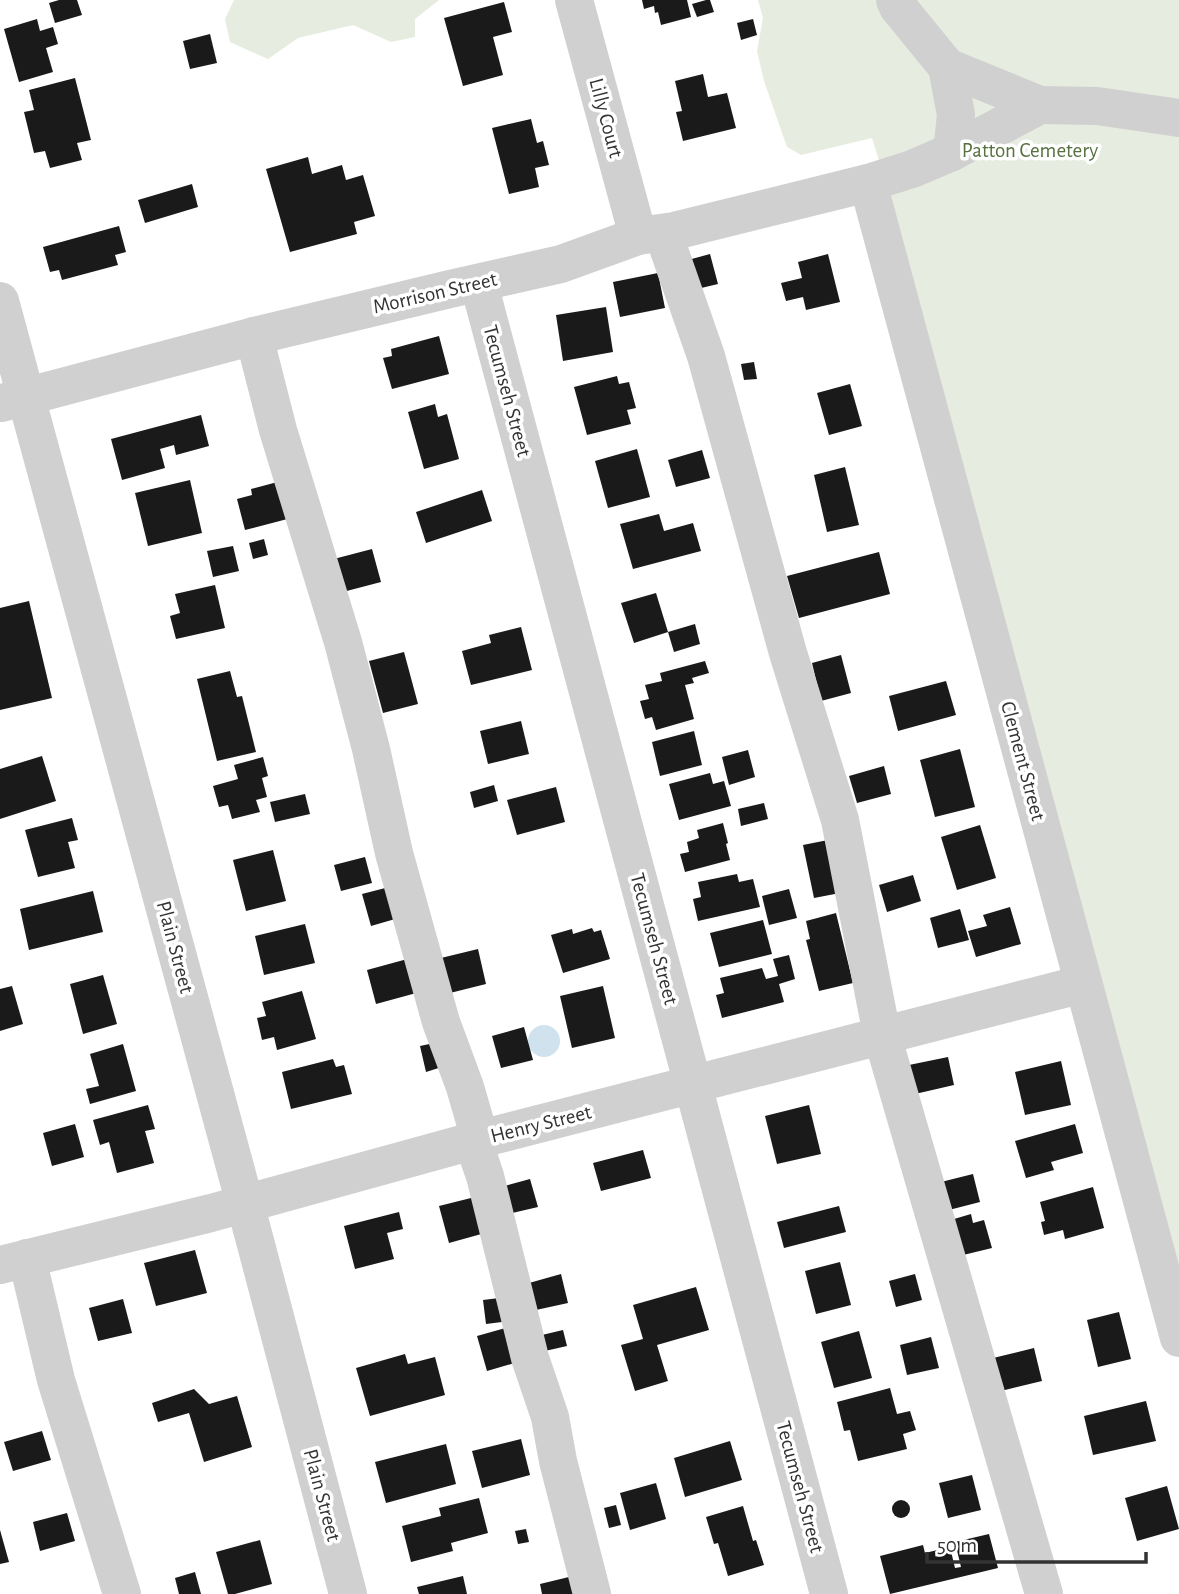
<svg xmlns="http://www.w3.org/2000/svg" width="1179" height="1594" font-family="'Alegreya Sans',sans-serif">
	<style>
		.green { fill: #e6ecdf }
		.water { fill: #cfe2ee }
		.building { fill: #1a1a1a }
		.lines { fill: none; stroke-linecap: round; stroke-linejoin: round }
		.minor { stroke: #d0d0d0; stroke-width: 38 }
		.labels { text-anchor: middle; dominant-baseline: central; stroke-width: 7; stroke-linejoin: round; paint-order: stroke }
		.street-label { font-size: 21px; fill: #333; stroke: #fff }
		.park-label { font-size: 21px; fill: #56703f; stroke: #fff }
	</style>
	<rect width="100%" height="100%" fill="#fff"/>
	<!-- green -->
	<g class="green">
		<path d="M234,0H439L415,19V37L391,42L353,25L298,38L268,59L230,42L225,19Z"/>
		<path d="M758,0H1179V1272L881,167L872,138L801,155L787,147L764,81L757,51L763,18Z"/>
	</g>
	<!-- water -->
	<circle class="water" cx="544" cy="1041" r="16"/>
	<!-- building -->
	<g class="building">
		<path d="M59,0H77L82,15L55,23L49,3Z"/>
		<path d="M642,0H687L691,17L661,25L658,12L655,13L654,6L644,9Z"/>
		<path d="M706,0H710L714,12L697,17L692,4Z"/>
		<path d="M504,2L512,32L493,37L503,75L463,86L444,18Z"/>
		<path d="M37,19L40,31L53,27L58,44L46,48L53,72L19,82L4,29Z"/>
		<path d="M753,19L757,35L741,40L737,23Z"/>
		<path d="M210,34L217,63L190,69L183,41Z"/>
		<path d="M703,74L708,97L727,93L736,128L683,141L676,112L682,111L675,81Z"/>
		<path d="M75,78L91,140L77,143L82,160L50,168L45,151L34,153L24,112L34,110L29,90Z"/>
		<path d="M531,119L537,143L543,141L549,165L535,168L539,187L509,194L492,128Z"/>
		<path d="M308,157L312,174L342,165L346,180L363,175L375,216L354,222L357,234L290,252L266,169Z"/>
		<path d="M192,184L198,207L145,223L138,200Z"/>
		<path d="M119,226L126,252L115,255L118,265L62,280L59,270L50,272L43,247Z"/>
		<path d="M710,254L718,284L697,289L688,260Z"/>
		<path d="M828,254L840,302L806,310L803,297L786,301L781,283L802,278L798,262Z"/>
		<path d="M658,273L665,308L620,317L613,282Z"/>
		<path d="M606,307L613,352L563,361L556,315Z"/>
		<path d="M439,336L449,374L392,389L383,358L392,356L391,349Z"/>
		<path d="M754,362L757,379L744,380L741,364Z"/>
		<path d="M617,376L619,384L629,382L636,408L627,410L631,424L587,435L574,387Z"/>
		<path d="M850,384L862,426L829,435L817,393Z"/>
		<path d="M435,404L438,417L447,414L459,459L424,469L408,412Z"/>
		<path d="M201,415L209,446L176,455L174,445L160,449L165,468L122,480L111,439Z"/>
		<path d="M637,449L650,497L608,508L595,461Z"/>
		<path d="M702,450L710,478L676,487L668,460Z"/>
		<path d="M845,467L859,525L827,532L814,475Z"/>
		<path d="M190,480L202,533L148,546L135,493Z"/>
		<path d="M285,480L295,517L245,530L237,499L252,495L251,489Z"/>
		<path d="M482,490L492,521L426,543L416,512Z"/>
		<path d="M659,514L664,531L693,523L701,551L633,569L620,524Z"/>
		<path d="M264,539L268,555L253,559L249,543Z"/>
		<path d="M233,546L239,571L213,577L207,551Z"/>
		<path d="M372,549L381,582L339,593L330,560Z"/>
		<path d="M879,552L890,594L799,618L787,576Z"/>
		<path d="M215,585L225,628L176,639L170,616L180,613L175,594Z"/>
		<path d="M656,593L668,632L634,643L621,603Z"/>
		<path d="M29,601L52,698L0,710V608Z"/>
		<path d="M695,624L700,644L674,652L668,632Z"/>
		<path d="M521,627L532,670L471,685L462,651L491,643L489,635Z"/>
		<path d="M404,652L418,704L383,713L369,661Z"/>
		<path d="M841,655L851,693L821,701L812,663Z"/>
		<path d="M705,661L709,673L692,678L694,683L685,685L694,719L656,730L652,717L645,719L640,701L649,699L645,685L662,681L660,673Z"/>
		<path d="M230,671L237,697L242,696L256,752L217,761L197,679Z"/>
		<path d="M946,681L956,715L898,731L889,696Z"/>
		<path d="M521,721L529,754L488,764L480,731Z"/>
		<path d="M694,731L702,765L660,776L652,742Z"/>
		<path d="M960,749L975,807L935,817L920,760Z"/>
		<path d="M748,750L755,777L729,785L722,757Z"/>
		<path d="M42,756L56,801L0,819V769Z"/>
		<path d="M263,757L268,776L262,778L267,797L256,800L260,812L232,819L228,805L219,807L213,786L238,779L234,765Z"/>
		<path d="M884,766L891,794L857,803L849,776Z"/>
		<path d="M710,773L713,784L724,781L731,806L679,820L669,784Z"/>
		<path d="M494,785L498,801L474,808L470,792Z"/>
		<path d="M556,787L565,822L517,835L507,800Z"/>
		<path d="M305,794L310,814L275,822L270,802Z"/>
		<path d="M764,803L768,819L741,826L738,809Z"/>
		<path d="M72,818L78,840L68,842L75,868L38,877L25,830Z"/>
		<path d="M723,823L728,843L726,844L730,860L685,872L680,854L689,852L687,842L699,838L697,830Z"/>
		<path d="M980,825L996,878L957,890L941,837Z"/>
		<path d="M828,840L840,893L814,898L803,845Z"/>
		<path d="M273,850L286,901L246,911L233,860Z"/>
		<path d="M365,857L372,883L341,891L334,865Z"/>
		<path d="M737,874L739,882L753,879L760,907L698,921L693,899L701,897L698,882Z"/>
		<path d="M913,875L921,901L887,912L879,885Z"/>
		<path d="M393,886L402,917L371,926L362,894Z"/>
		<path d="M789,889L797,918L769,925L762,896Z"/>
		<path d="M93,891L103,932L29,950L20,909Z"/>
		<path d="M1010,907L1021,944L976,957L968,931L987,926L983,915Z"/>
		<path d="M960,909L969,940L938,948L930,918Z"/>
		<path d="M836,913L853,983L819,991L806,940L810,939L806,921Z"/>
		<path d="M763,920L772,954L719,967L710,933Z"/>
		<path d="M305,924L315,963L264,975L255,936Z"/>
		<path d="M592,928L594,932L601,930L610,959L563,973L551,935L572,929L573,934Z"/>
		<path d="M478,949L486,984L450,993L441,958Z"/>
		<path d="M789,955L795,979L779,984L784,1002L722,1018L716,995L724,993L720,978L762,968L766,979L778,976L773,959Z"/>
		<path d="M411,958L420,992L376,1004L367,970Z"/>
		<path d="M103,975L117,1024L83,1034L70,984Z"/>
		<path d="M12,986L23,1024L0,1031V989Z"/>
		<path d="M603,986L615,1038L572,1048L560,996Z"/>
		<path d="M302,991L316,1039L277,1050L274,1037L262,1040L257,1018L266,1016L262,1002Z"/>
		<path d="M524,1027L533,1060L501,1068L492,1036Z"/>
		<path d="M439,1042L445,1066L426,1072L420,1046Z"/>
		<path d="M123,1044L136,1091L90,1104L86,1089L99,1086L90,1054Z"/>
		<path d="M948,1057L954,1085L915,1094L909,1065Z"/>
		<path d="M333,1059L336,1067L344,1065L352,1094L291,1109L282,1072Z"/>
		<path d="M1061,1061L1071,1105L1025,1115L1015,1072Z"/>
		<path d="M148,1105L155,1129L145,1131L154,1163L117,1173L109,1142L100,1145L93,1120Z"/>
		<path d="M809,1105L821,1154L777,1164L765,1116Z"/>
		<path d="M75,1124L84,1157L52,1166L43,1133Z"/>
		<path d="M1075,1124L1083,1153L1051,1162L1054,1170L1026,1178L1015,1141Z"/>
		<path d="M643,1150L651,1178L601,1191L593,1163Z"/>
		<path d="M973,1174L980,1202L945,1211L937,1183Z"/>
		<path d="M530,1179L538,1207L508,1214L501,1187Z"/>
		<path d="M1093,1187L1104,1228L1065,1239L1063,1230L1044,1235L1041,1222L1045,1221L1040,1202Z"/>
		<path d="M475,1197L485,1233L449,1243L439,1206Z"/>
		<path d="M839,1206L846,1232L784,1248L777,1222Z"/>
		<path d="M399,1212L403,1229L387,1233L394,1259L355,1269L344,1226Z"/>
		<path d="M971,1214L973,1223L984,1220L992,1248L955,1257L954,1219Z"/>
		<path d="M195,1250L207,1293L156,1306L144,1263Z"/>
		<path d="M840,1262L851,1305L816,1314L805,1271Z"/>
		<path d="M561,1274L568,1303L536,1310L529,1283Z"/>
		<path d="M915,1274L922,1300L896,1307L889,1281Z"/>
		<path d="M696,1287L709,1330L657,1345L668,1381L635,1391L621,1345L643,1339L633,1305Z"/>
		<path d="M499,1298L502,1322L486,1324L483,1300Z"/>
		<path d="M123,1299L132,1333L98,1341L89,1308Z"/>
		<path d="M1119,1312L1131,1359L1098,1367L1087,1320Z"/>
		<path d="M509,1327L518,1362L487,1371L477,1336Z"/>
		<path d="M563,1330L567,1346L545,1351L542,1335Z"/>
		<path d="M859,1331L872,1378L834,1388L821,1342Z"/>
		<path d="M931,1337L939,1368L907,1375L900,1345Z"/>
		<path d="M1034,1348L1042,1381L997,1392L989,1359Z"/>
		<path d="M405,1354L408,1364L435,1357L445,1395L370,1416L356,1368Z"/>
		<path d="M890,1388L897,1414L910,1411L916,1430L903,1434L907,1449L858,1461L850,1430L844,1431L837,1402Z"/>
		<path d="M194,1389L209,1404L237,1396L252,1447L204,1462L189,1413L158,1422L152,1403Z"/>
		<path d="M1146,1401L1156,1441L1093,1455L1084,1416Z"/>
		<path d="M42,1431L51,1460L13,1471L4,1442Z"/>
		<path d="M521,1439L530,1475L482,1488L472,1451Z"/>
		<path d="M730,1441L742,1480L685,1497L674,1458Z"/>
		<path d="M446,1444L456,1484L386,1503L375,1462Z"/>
		<path d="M972,1475L981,1510L948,1518L939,1483Z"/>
		<path d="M656,1483L666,1519L630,1530L620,1493Z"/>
		<path d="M1167,1486L1179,1529L1137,1541L1125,1498Z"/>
		<path d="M479,1498L488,1533L451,1543L453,1551L411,1562L402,1526L441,1516L439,1508Z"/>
		<circle cx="901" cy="1509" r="9"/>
		<path d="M616,1505L621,1525L609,1528L604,1508Z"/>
		<path d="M743,1506L753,1541L756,1540L764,1565L728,1576L718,1543L714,1544L706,1517Z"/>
		<path d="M67,1513L75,1541L40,1551L33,1522Z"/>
		<path d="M526,1529L529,1542L518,1544L515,1531Z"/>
		<path d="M0,1530L9,1562L0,1564Z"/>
		<path d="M989,1534L998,1568L890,1594L880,1556L923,1545L925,1553L950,1547L955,1568L961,1567L955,1542Z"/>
		<path d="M260,1540L272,1584L235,1594H228L216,1552Z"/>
		<path d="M195,1572L201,1594H179L175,1578Z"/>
		<path d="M463,1576L467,1594H419L417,1587Z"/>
		<path d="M573,1576L577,1594H542L540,1584Z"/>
	</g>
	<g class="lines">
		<!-- minor -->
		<g class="minor">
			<path d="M574,0L638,236"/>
			<path d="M947,67L956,115L952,152"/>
			<path d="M1040,105L1097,106L1179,118"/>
			<path d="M868,183L1179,1338"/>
			<path d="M663,233L706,356L788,653L840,820L882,1035L1044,1594"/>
			<path d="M479,284L829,1594"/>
			<path d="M0,301L254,1237L348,1594"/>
			<path d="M254,336L278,430L343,642L371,749L394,853L441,1022L465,1087L480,1139"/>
			<path d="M2,403L254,336L450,289L561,264L638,236L674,231L868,183L912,169L952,152L1040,105L947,67L898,7L895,0"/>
			<path d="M473,1141L485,1176L530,1358L550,1417L558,1461L592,1594"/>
			<path d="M27,1258L56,1380L122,1594"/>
			<path d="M0,1265L211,1213L480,1139L1083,984"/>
		</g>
	</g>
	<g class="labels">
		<!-- street labels -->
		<g class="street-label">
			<text transform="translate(606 118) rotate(75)">Lilly Court</text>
			<text transform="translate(435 293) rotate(-13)">Morrison Street</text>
			<text transform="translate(507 391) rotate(75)">Tecumseh Street</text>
			<text transform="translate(1023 761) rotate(75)">Clement Street</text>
			<text transform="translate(654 939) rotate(75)">Tecumseh Street</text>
			<text transform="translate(175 947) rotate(75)">Plain Street</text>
			<text transform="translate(541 1124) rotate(-14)">Henry Street</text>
			<text transform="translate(800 1487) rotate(75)">Tecumseh Street</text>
			<text transform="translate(322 1495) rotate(75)">Plain Street</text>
		</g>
		<!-- park labels -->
		<g class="park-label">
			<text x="1030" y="150">Patton Cemetery</text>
		</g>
	</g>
	<!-- scale -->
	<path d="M927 1552v10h219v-10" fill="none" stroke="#333333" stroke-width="3.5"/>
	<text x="937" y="1552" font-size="21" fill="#333333" stroke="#ffffff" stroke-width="5" paint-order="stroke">50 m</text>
</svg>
